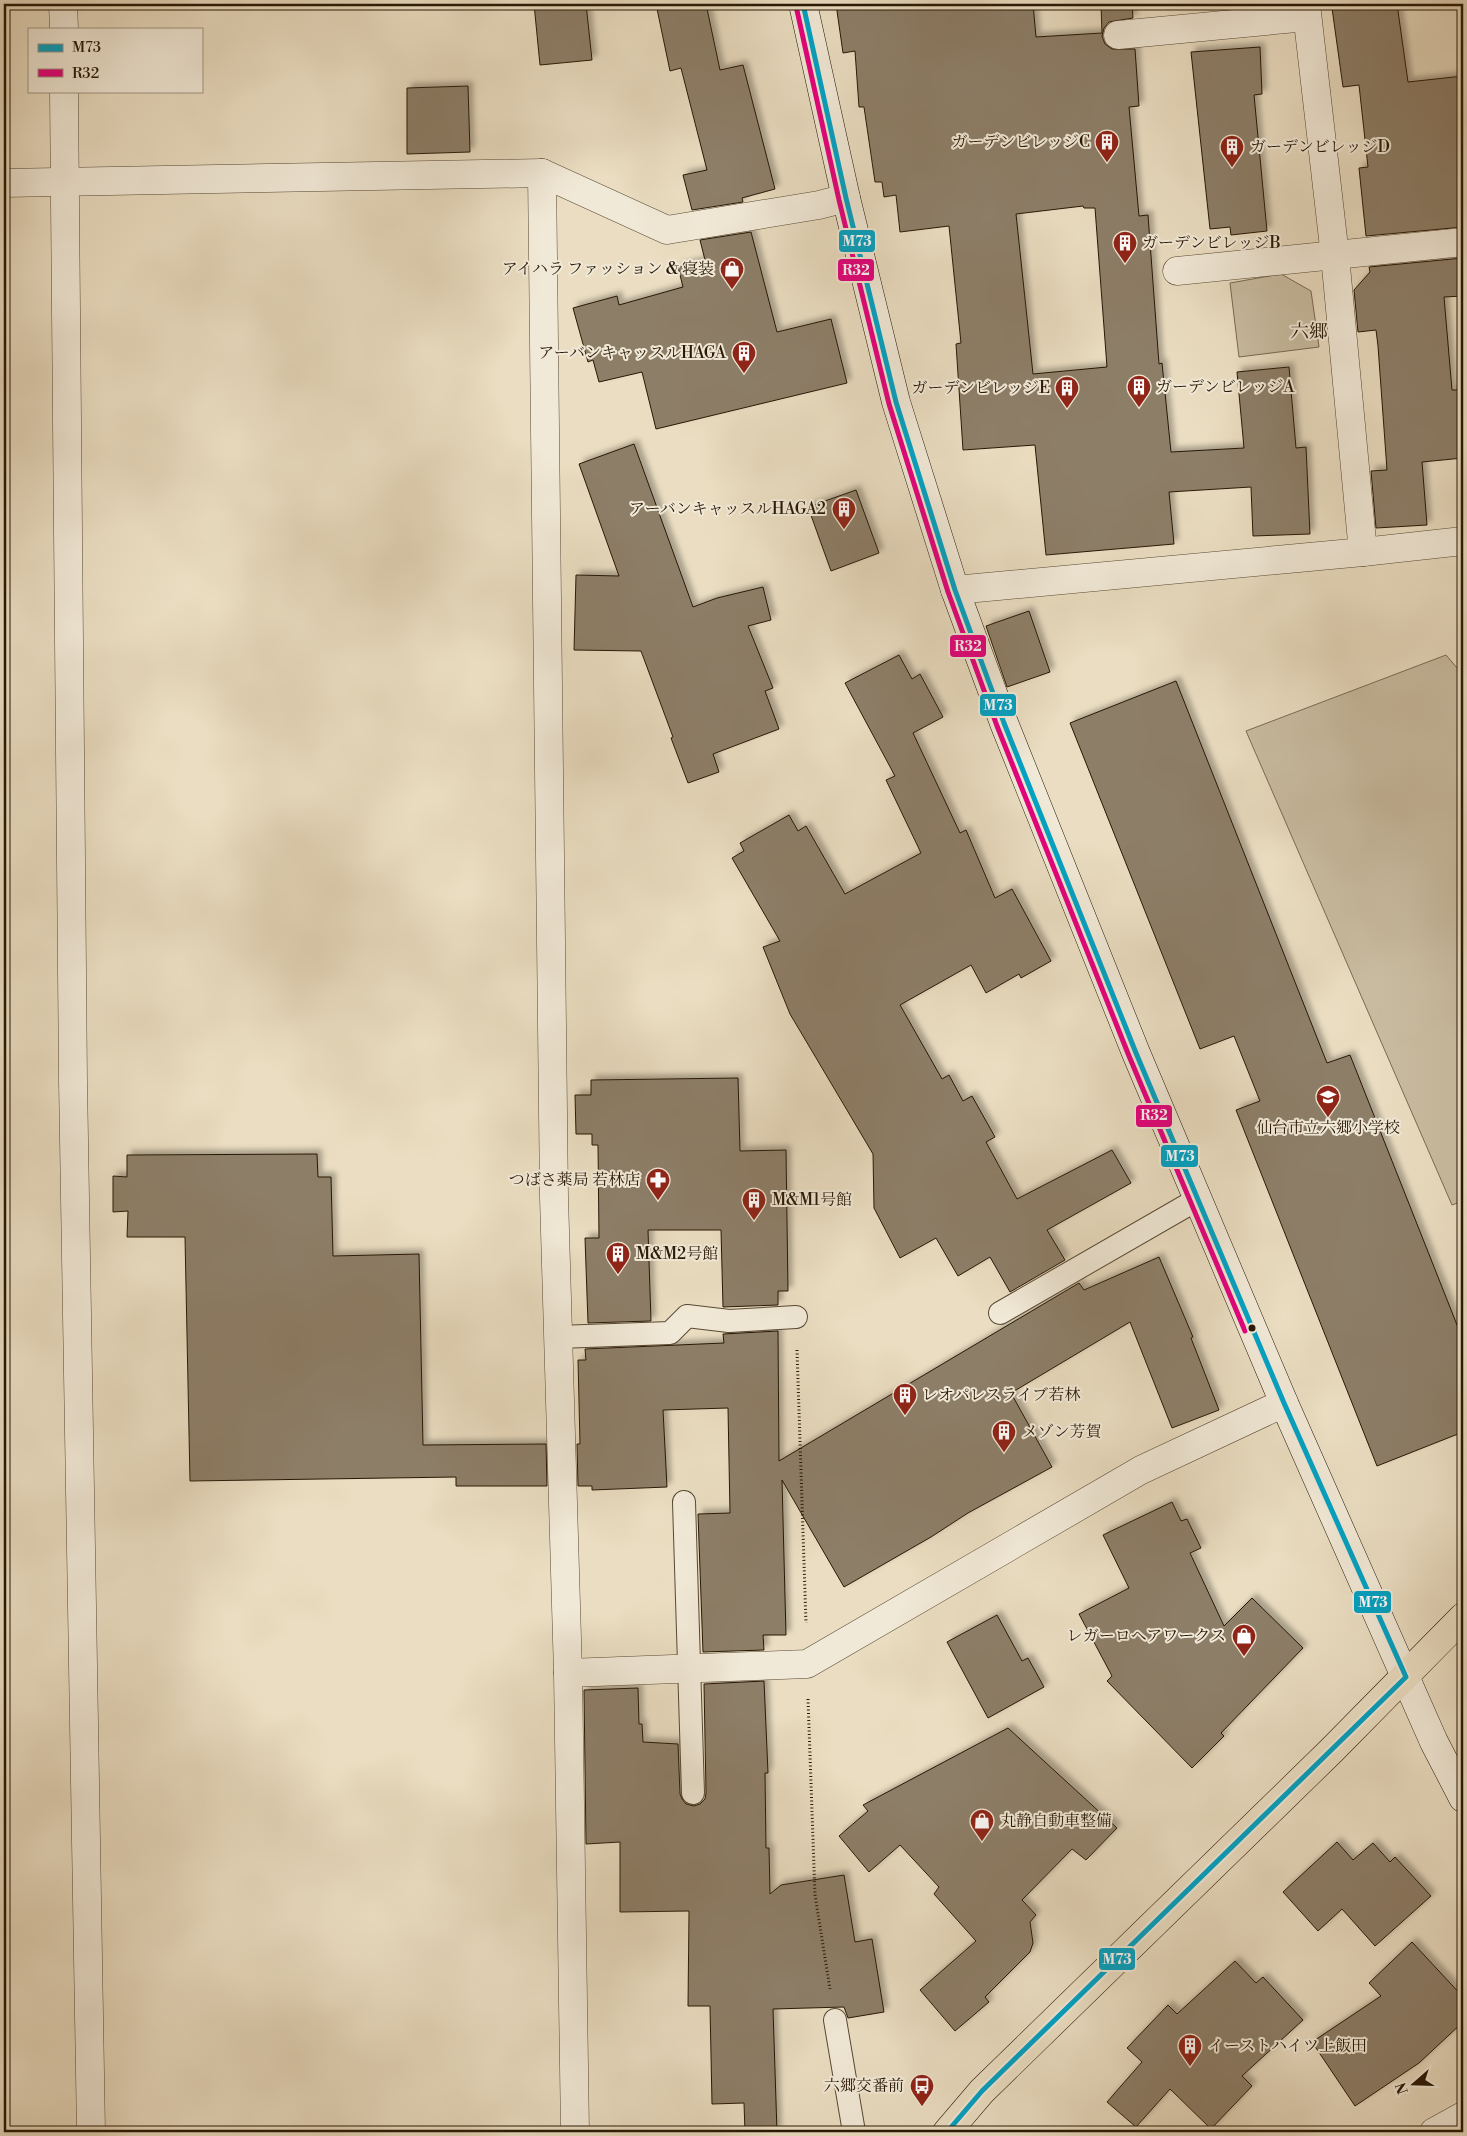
<svg xmlns="http://www.w3.org/2000/svg" width="1467" height="2136" font-family="'Libre Bodoni','Noto Serif JP',serif">
	<style>
		.green { fill: #c9bca1; stroke: #786a53 }
		.building { fill: #8d7e67; stroke: #281805; fill-rule: evenodd; filter: url(#shadow) }
		.lines { fill: none; stroke-linecap: round; stroke-linejoin: round }
		.lane-casing { stroke: #584934; stroke-width: 24 }
		.street-casing { stroke: #584934; stroke-width: 29 }
		.secondary-casing { stroke: #281805; stroke-width: 29 }
		.primary-casing { stroke: #281805; stroke-width: 29 }
		.path { stroke: #281805; stroke-width: 3; stroke-dasharray: 1 2.5; stroke-linecap: butt }
		.lane { stroke: #f1e9d7; stroke-width: 22 }
		.street { stroke: #f1e9d7; stroke-width: 28 }
		.secondary { stroke: #f1e9d7; stroke-width: 28 }
		.primary { stroke: #eaddc1; stroke-width: 28 }
		.bus-1-casing { stroke: #f1e9d7; stroke-width: 9 }
		.bus-2-casing { stroke: #f1e9d7; stroke-width: 9 }
		.bus-1 { stroke: #02a2c4; stroke-width: 5 }
		.bus-2 { stroke: #e5007d; stroke-width: 5 }
		.bus-dot { fill: #281805; stroke: #f1e9d7; stroke-width: 2 }
		.labels { text-anchor: middle; dominant-baseline: central; stroke-width: 4; stroke-linejoin: round; paint-order: stroke }
		.poi-label { font-size: 16px; fill: #281805; stroke: #f1e9d7; text-anchor: start }
		.quarter-label { font-size: 19px; fill: #281805; stroke: #f1e9d7 }
		.line-badge { stroke: #f1e9d7; stroke-width: 2 }
		.badge-label { font-size: 14px; text-anchor: middle; font-weight: bold; fill: #fff }
	</style>
	<defs>
		<filter id="shadow"><feDropShadow dx="4.5" dy="-4.5" stdDeviation="2.5" flood-color="#0004"/></filter>
	</defs>
	<rect width="100%" height="100%" fill="#eaddc1"/>
	<filter id="stains"><feTurbulence type="fractalNoise" baseFrequency=".004" numOctaves="4"/><feColorMatrix values="0 0 0 0 .2 0 0 0 0 .09 0 0 0 0 .02 0 0 0 .5 -.17"/></filter>
	<radialGradient id="worn" r=".72"><stop offset=".6" stop-color="#630" stop-opacity="0"/><stop offset="1" stop-color="#630" stop-opacity=".3"/></radialGradient>
	<!-- green -->
	<g class="green">
		<path d="M1281,274L1311,291L1319,347L1239,357L1230,283Z"/>
		<path d="M1446,655L1463,675V1201L1452,1205L1246,731Z"/>
	</g>
	<!-- building -->
	<g class="building">
		<path d="M534,4H586L592,60L540,65Z"/>
		<path d="M656,4H706L720,70L743,65L775,189L742,198L743,202L692,210L683,175L707,170L681,68L670,71Z"/>
		<path d="M836,4H1033L1036,37L1102,33L1101,6L1132,4L1133,18L1109,22L1104,28L1102,36L1105,44L1112,49H1135L1139,106L1129,107L1139,216L1148,215L1159,364L1162,363L1171,452L1244,448L1237,372L1289,367L1296,448L1306,447L1310,534L1253,536L1251,487L1169,492L1174,544L1046,555L1035,445L963,450L956,344L961,343L949,226L900,232L896,195L884,197L882,182H875L864,107H859L855,51L843,53ZM1083,206L1084,208H1095L1107,367L1033,374L1016,214Z"/>
		<path d="M1360,4H1397L1408,82L1463,76V227L1366,236L1359,168L1368,167L1359,85L1343,87L1332,8Z"/>
		<path d="M1260,47L1262,94L1254,95L1267,231L1231,235L1230,227L1210,229L1191,52Z"/>
		<path d="M468,86L470,152L407,154V88Z"/>
		<path d="M751,232L777,332L831,319L847,383L656,429L642,372L599,382L593,360L588,362L573,308L617,296L619,305L683,287L678,267L705,260L700,240Z"/>
		<path d="M1463,258V296L1444,297L1452,390H1463V458L1422,462L1427,525L1376,528L1371,471L1387,470L1378,346L1376,330L1358,332L1354,290L1370,272L1369,267Z"/>
		<path d="M634,444L693,607L717,598L763,587L771,620L748,626L773,688L765,691L779,729L713,754L719,772L688,783L671,738L673,737L641,651L574,650L576,575L619,576L579,464Z"/>
		<path d="M856,490L879,553L831,571L808,507Z"/>
		<path d="M1029,611L1050,672L1007,687L986,626Z"/>
		<path d="M899,655L912,679L920,674L943,717L913,733L960,833L966,830L995,898L1012,889L1051,961L1021,978L1019,974L986,993L971,965L900,1005L942,1079L949,1075L963,1101L972,1096L995,1137L986,1142L1017,1199L1112,1150L1131,1183L1047,1230L1065,1260L1010,1292L990,1257L958,1276L936,1238L900,1258L874,1208L873,1154L790,1014L763,947L780,941L732,858L744,851L740,843L789,815L798,831L806,826L845,894L921,853L886,780L895,776L845,683Z"/>
		<path d="M1176,681L1327,1063L1350,1055L1463,1340V1432L1377,1466L1236,1110L1260,1101L1234,1036L1200,1049L1070,723Z"/>
		<path d="M738,1078L740,1151L786,1150L788,1291H778V1305L723,1307L721,1230H648L651,1321L588,1323L585,1238H599L598,1145H592V1134H576L575,1095H591V1080Z"/>
		<path d="M317,1154L318,1177H331L333,1256L419,1254L423,1445L546,1444L547,1486H456V1477L190,1481L185,1237H127L128,1211L113,1212V1176L127,1177V1155Z"/>
		<path d="M1159,1257L1193,1337L1191,1338L1219,1410L1172,1428L1130,1322L1011,1393L1052,1467L968,1513L931,1537L844,1587L782,1480L786,1635H763L764,1650L703,1652L698,1514L730,1513L728,1408L663,1410L667,1487L592,1490V1486H578L577,1444H580L578,1360H586L585,1349L724,1343L723,1334L778,1331L779,1461L1079,1283L1084,1290Z"/>
		<path d="M1172,1502L1181,1521L1187,1519L1201,1548L1190,1553L1224,1626L1252,1598L1303,1648L1221,1733L1224,1736L1192,1768L1107,1681L1112,1676L1079,1614L1129,1588L1103,1535Z"/>
		<path d="M997,1615L1022,1661L1028,1658L1044,1687L988,1718L947,1642Z"/>
		<path d="M764,1681L768,1773H765L766,1848H769L770,1894L781,1885L844,1875L855,1942L872,1939L884,2012L848,2018L844,2007L773,2009L777,2132H745L744,2103L712,2104L710,2006H688L689,1911L620,1912V1842L586,1844L584,1690L638,1688L639,1724H642L643,1742L678,1744L680,1794L682,1799L686,1804L694,1806L700,1804L705,1799L706,1793L704,1684Z"/>
		<path d="M1008,1728L1117,1828L1086,1860L1072,1849L1022,1900L1036,1915L1030,1922L1033,1943L1030,1952L985,1997L989,2002L955,2031L920,1990L976,1941L934,1894L939,1887L900,1845L869,1872L839,1836L868,1811L863,1805Z"/>
		<path d="M1337,1842L1353,1860L1373,1843L1390,1862L1395,1857L1431,1896L1375,1946L1342,1909L1318,1931L1283,1892Z"/>
		<path d="M1412,1942L1463,1997V2022L1419,2063L1355,2106L1312,2042L1381,1996L1369,1983Z"/>
		<path d="M1235,1961L1256,1983L1263,1977L1303,2020L1242,2076L1252,2086L1211,2129L1170,2089L1136,2127L1107,2102L1142,2062L1127,2048L1168,2005L1177,2014Z"/>
	</g>
	<g class="lines">
		<defs>
			<g id="lane">
				<path d="M1000,1313L1198,1199"/>
				<path d="M558,1337L670,1333L687,1316L729,1321L796,1317"/>
				<path d="M684,1502L693,1793"/>
				<path d="M835,2020L854,2132"/>
			</g>
			<g id="street">
				<path d="M63,4L64,29"/>
				<path d="M1306,4L1335,256L1363,552"/>
				<path d="M1118,35L1307,17"/>
				<path d="M64,91L73,1081L91,2132"/>
				<path d="M4,183L542,173"/>
				<path d="M1177,271L1463,242"/>
				<path d="M955,590L1363,552L1463,541"/>
				<path d="M568,1673L807,1664L1141,1470L1284,1403"/>
				<path d="M575,2132L568,1673L554,1197L542,173L667,230L819,205L846,198"/>
				<path d="M1434,2132L1463,2116"/>
			</g>
			<path id="secondary" d="M803,4L846,198L896,402L955,590L1004,723L1136,1053L1284,1403L1434,1742L1463,1798"/>
			<path id="primary" d="M947,2132L982,2091L1331,1751L1463,1617"/>
		</defs>
		<!-- lane casing -->
		<use href="#lane" class="lane-casing"/>
		<!-- street casing -->
		<use href="#street" class="street-casing"/>
		<!-- secondary casing -->
		<use href="#secondary" class="secondary-casing"/>
		<!-- primary casing -->
		<use href="#primary" class="primary-casing"/>
		<!-- path -->
		<g class="path">
			<path d="M797,1350L806,1623"/>
			<path d="M808,1699L815,1895L830,1989"/>
		</g>
		<!-- lane -->
		<use href="#lane" class="lane"/>
		<!-- street -->
		<use href="#street" class="street"/>
		<!-- secondary -->
		<use href="#secondary" class="secondary"/>
		<!-- primary -->
		<use href="#primary" class="primary"/>
		<defs>
			<path id="bus-1" d="M803,4L846,198L896,402L955,590L1004,723L1136,1053L1284,1403L1406,1677L982,2091L947,2132"/>
			<path id="bus-2" d="M796,6L839,200L889,404L948,592L997,726L1129,1056L1245,1331"/>
		</defs>
		<!-- bus-1 casing -->
		<use href="#bus-1" class="bus-1-casing"/>
		<!-- bus-2 casing -->
		<use href="#bus-2" class="bus-2-casing"/>
		<!-- bus-1 -->
		<use href="#bus-1" class="bus-1"/>
		<!-- bus-2 -->
		<use href="#bus-2" class="bus-2"/>
	</g>
	<!-- icons -->
	<defs>
		<symbol id="building-pin" viewBox="-11 -11 22 30"><path d="M0 17L-7.5 6A9.5 9.5 0 1 1 7.5 6Z" fill="#8f2418" stroke="#f1e9d7"/><path d="M-4-6H4V6H1V3H-1V6H-4ZM-2.5-4.3h1.7v1.8h-1.7ZM.8-4.3h1.7v1.8H.8ZM-2.5-1h1.7V.8h-1.7ZM.8-1h1.7V.8H.8Z" fill="#fff"/></symbol>
		<symbol id="shop-pin" viewBox="-11 -11 22 30"><path d="M0 17L-7.5 6A9.5 9.5 0 1 1 7.5 6Z" fill="#8f2418" stroke="#f1e9d7"/><path d="M-5-2.5h2.3a2.7 3.5 0 0 1 5.4 0H5L5.5 6h-11ZM-1.5-2.5h3a1.5 2.3 0 0 0-3 0Z" fill="#fff"/></symbol>
		<symbol id="school-pin" viewBox="-11 -11 22 30"><path d="M0 17L-7.5 6A9.5 9.5 0 1 1 7.5 6Z" fill="#8f2418" stroke="#f1e9d7"/><path d="M0-5L7-2L0 1L-7-2ZM-4 1L0 2.5L4 1V4Q0 6-4 4Z" fill="#fff"/></symbol>
		<symbol id="pharmacy-pin" viewBox="-11 -11 22 30"><path d="M0 17L-7.5 6A9.5 9.5 0 1 1 7.5 6Z" fill="#8f2418" stroke="#f1e9d7"/><path d="M-2-6h4v4h4v4h-4v4h-4v-4h-4v-4h4Z" fill="#fff"/></symbol>
		<symbol id="bus-pin" viewBox="-11 -11 22 30"><path d="M0 17L-7.5 6A9.5 9.5 0 1 1 7.5 6Z" fill="#8f2418" stroke="#f1e9d7"/><path d="M-5-6H5V4H4V6H2V4H-2V6H-4V4H-5ZM-3.5-4V0h7V-4ZM-3.5 1.2v1.5H-2V1.2ZM2 1.2v1.5H3.5V1.2Z" fill="#fff"/></symbol>
	</defs>
	<g fill-rule="evenodd">
		<use href="#building-pin" x="1093" y="128" width="28" height="38"/>
		<use href="#building-pin" x="1218" y="133" width="28" height="38"/>
		<use href="#building-pin" x="1111" y="229" width="28" height="38"/>
		<use href="#shop-pin" x="718" y="255" width="28" height="38"/>
		<use href="#building-pin" x="730" y="339" width="28" height="38"/>
		<use href="#building-pin" x="1125" y="373" width="28" height="38"/>
		<use href="#building-pin" x="1053" y="374" width="28" height="38"/>
		<use href="#building-pin" x="830" y="495" width="28" height="38"/>
		<use href="#school-pin" x="1314" y="1083" width="28" height="38"/>
		<use href="#pharmacy-pin" x="644" y="1166" width="28" height="38"/>
		<use href="#building-pin" x="740" y="1186" width="28" height="38"/>
		<use href="#building-pin" x="604" y="1240" width="28" height="38"/>
		<use href="#building-pin" x="891" y="1381" width="28" height="38"/>
		<use href="#building-pin" x="990" y="1418" width="28" height="38"/>
		<use href="#shop-pin" x="1230" y="1622" width="28" height="38"/>
		<use href="#shop-pin" x="968" y="1807" width="28" height="38"/>
		<use href="#building-pin" x="1176" y="2032" width="28" height="38"/>
		<use href="#bus-pin" x="908" y="2072" width="28" height="38"/>
	</g>
	<!-- markers -->
	<circle class="bus-dot" cx="1252" cy="1328" r="4.5"/>
	<g class="labels">
		<!-- poi labels -->
		<g class="poi-label">
			<text x="1090" y="142" text-anchor="end">ガーデンビレッジC</text>
			<text x="1250" y="147">ガーデンビレッジD</text>
			<text x="1142" y="243">ガーデンビレッジB</text>
			<text x="714" y="269" text-anchor="end">アイハラ ファッション &amp; 寝装</text>
			<text x="726" y="353" text-anchor="end">アーバンキャッスルHAGA</text>
			<text x="1156" y="387">ガーデンビレッジA</text>
			<text x="1050" y="388" text-anchor="end">ガーデンビレッジE</text>
			<text x="826" y="509" text-anchor="end">アーバンキャッスルHAGA2</text>
			<text x="1328" y="1128" text-anchor="middle">仙台市立六郷小学校</text>
			<text x="640" y="1180" text-anchor="end">つばさ薬局 若林店</text>
			<text x="772" y="1200">M&amp;M1号館</text>
			<text x="636" y="1254">M&amp;M2号館</text>
			<text x="922" y="1395">レオパレスライブ若林</text>
			<text x="1022" y="1432">メゾン芳賀</text>
			<text x="1226" y="1636" text-anchor="end">レガーロヘアワークス</text>
			<text x="1000" y="1821">丸静自動車整備</text>
			<text x="1208" y="2046">イーストハイツ上飯田</text>
			<text x="904" y="2086" text-anchor="end">六郷交番前</text>
		</g>
		<!-- quarter labels -->
		<g class="quarter-label">
			<text x="1309" y="332">六郷</text>
		</g>
	</g>
	<g class="line-badge">
		<rect x="838" y="229" width="38" height="24" rx="5" fill="#02a2c4"/>
		<rect x="837" y="258" width="38" height="24" rx="5" fill="#e5007d"/>
		<rect x="949" y="634" width="38" height="24" rx="5" fill="#e5007d"/>
		<rect x="979" y="693" width="38" height="24" rx="5" fill="#02a2c4"/>
		<rect x="1135" y="1104" width="38" height="24" rx="5" fill="#e5007d"/>
		<rect x="1160" y="1144" width="39" height="24" rx="5" fill="#02a2c4"/>
		<rect x="1353" y="1590" width="39" height="24" rx="5" fill="#02a2c4"/>
		<rect x="1098" y="1947" width="38" height="24" rx="5" fill="#02a2c4"/>
	</g>
	<g class="badge-label">
		<text x="857" y="246">M73</text>
		<text x="856" y="275">R32</text>
		<text x="968" y="651">R32</text>
		<text x="998" y="710">M73</text>
		<text x="1154" y="1120">R32</text>
		<text x="1180" y="1161">M73</text>
		<text x="1373" y="1607">M73</text>
		<text x="1117" y="1964">M73</text>
	</g>
	<!-- margin -->
	<rect width="1467" height="2136" fill="none" stroke="#eaddc1" stroke-width="20"/>
	<rect x="5" y="5" width="1457" height="2126" fill="none" stroke="#281805" stroke-width="2.5"/>
	<rect x="10" y="10" width="1447" height="2116" fill="none" stroke="#281805"/>
	<!-- legend -->
	<rect x="28" y="28" width="175" height="65" fill="#f1e9d7" stroke="#a19583"/>
	<rect x="38" y="44" width="25" height="8" fill="#02a2c4" stroke="#a19583"/>
	<text x="72" y="52" font-size="15" fill="#281805">M73</text>
	<rect x="38" y="69" width="25" height="8" fill="#e5007d" stroke="#a19583"/>
	<text x="72" y="78" font-size="15" fill="#281805">R32</text>
	<!-- north arrow -->
	<g transform="translate(1414 2084) rotate(250)" stroke="#f1e9d7" stroke-width="4" paint-order="stroke">
	<path d="M0-4L9 19L0 12L-9 19Z" fill="#281805"/>
	<text y="-8" font-size="14" font-weight="bold" text-anchor="middle" fill="#281805">N</text>
	</g>
	<rect width="100%" height="100%" filter="url(#stains)"/>
	<rect width="100%" height="100%" fill="url(#worn)"/>
</svg>
